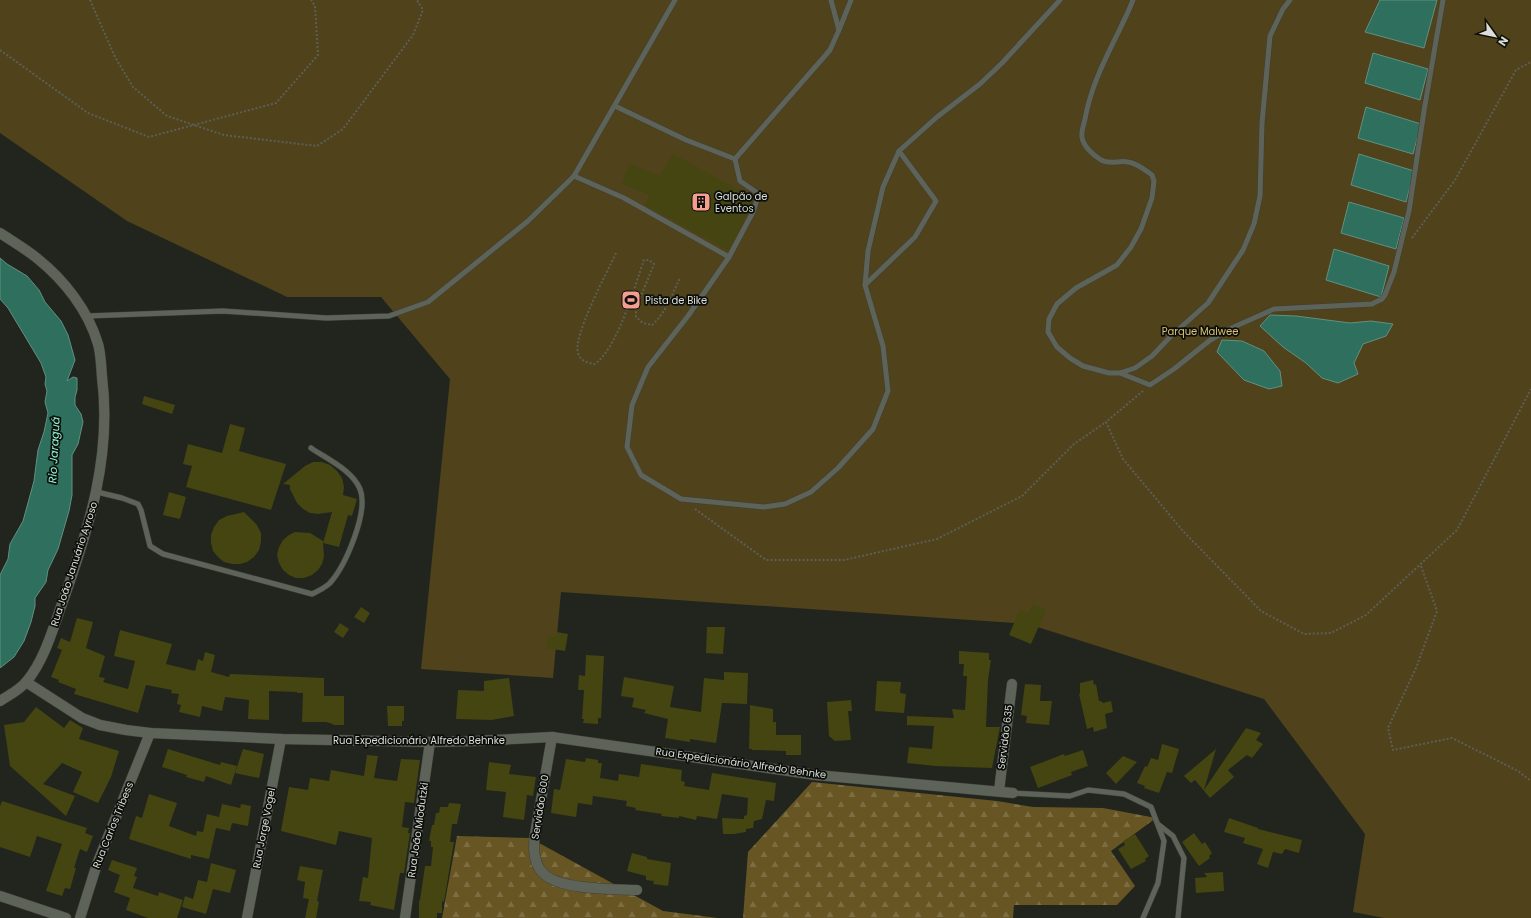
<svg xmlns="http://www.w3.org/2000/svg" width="1531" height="918" font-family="Poppins,sans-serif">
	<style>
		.forest { fill: url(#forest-firs) }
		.park { fill: #50421a }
		.water { fill: #2e6f5d; stroke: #629082 }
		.building { fill: #444510 }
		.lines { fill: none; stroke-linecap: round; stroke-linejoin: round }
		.lane-casing { stroke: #3d403a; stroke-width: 6 }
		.street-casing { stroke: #3d403a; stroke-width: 11 }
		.secondary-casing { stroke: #3d403a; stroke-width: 11 }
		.path { stroke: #5c5f59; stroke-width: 2; stroke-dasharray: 2 2; stroke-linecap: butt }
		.lane { stroke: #5e635a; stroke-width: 5 }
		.street { stroke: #5e635a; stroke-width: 10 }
		.secondary { stroke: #5e635a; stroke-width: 10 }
		.labels { text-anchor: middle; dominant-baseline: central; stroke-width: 3.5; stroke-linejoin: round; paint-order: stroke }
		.poi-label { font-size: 10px; fill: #dbded9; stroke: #0c0e0a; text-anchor: start }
		.park-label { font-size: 10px; fill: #dcc173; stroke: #0c0e0a }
		.street-label { font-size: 10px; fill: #dbded9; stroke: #0c0e0a }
		.water-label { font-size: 11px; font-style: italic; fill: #91f4d6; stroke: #0c0e0a }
	</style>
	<defs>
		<pattern id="forest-firs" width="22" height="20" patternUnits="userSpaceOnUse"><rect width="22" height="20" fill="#675623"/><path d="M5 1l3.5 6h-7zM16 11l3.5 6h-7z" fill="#7c6e42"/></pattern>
	</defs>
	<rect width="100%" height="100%" fill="#21251e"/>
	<!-- forest -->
	<g class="forest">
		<path d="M812,782L997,801L1033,807L1103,808L1156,818L1111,851L1135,886L1117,905H1014L1013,918H743L748,852Z"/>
		<path d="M457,836L530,838L663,911L718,918H442Z"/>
	</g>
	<!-- park -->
	<path class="park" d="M0,0H1531V918H1384L1353,912L1365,834L1264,699L1028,624L561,592L553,678L421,669L450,379L381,297H287L127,221L0,133Z"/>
	<!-- water -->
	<g class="water">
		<path d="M1380,0H1437L1424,48L1365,32Z"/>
		<path d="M1373,53L1428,69L1420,100L1365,83Z"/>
		<path d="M1366,107L1421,124L1413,154L1358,138Z"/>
		<path d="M1359,154L1414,171L1406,202L1351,185Z"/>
		<path d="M1349,202L1404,218L1396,249L1341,233Z"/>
		<path d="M1334,249L1389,266L1381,297L1326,280Z"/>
		<path d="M0,258L7,264L27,276L39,290L45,302L61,321L68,335L75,360L67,381L73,377L77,378V390L75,397V405L81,414L83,422L78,444L72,455V495L69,511L58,549L48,570L46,582L35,598V606L31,622L24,641L14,657L0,668V575L8,559L10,544L23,521L34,481L38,450L44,432L48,413L45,402L47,391L45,384L46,377L41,363L8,308L0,299Z"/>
		<path d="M1270,315L1296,316L1350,323L1371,321L1393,324L1386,336L1363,344L1354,363L1358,374L1338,383L1322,378L1306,363L1283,347L1260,326Z"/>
		<path d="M1222,340L1242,341L1264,351L1280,371L1282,386L1269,389L1244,380L1217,352Z"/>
	</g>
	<!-- building -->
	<g class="building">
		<path d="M673,154L753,198L749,210L728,250L645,205L650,195L622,184L629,164L660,176Z"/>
		<path d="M144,396L175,405L172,414L142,404Z"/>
		<path d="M230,424L245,428L239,451L286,464L271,510L186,487L192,466L183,464L188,444L222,453Z"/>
		<path d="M313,462H322L330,465L337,471L342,478L344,487L343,495L357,499L352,516L348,515L339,547L323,543L324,556L322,564L318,570L312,575L304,578H296L289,575L283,570L279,563L277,555L279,547L283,540L289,535L295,532L310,533L323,541V543L332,512L318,514L310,513L303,509L297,503L290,489V485L283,484L305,466Z"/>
		<path d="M169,492L186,497L180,519L163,515Z"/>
		<path d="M244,512L257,525L261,533V542L259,550L254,557L247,562L240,564H232L224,562L218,557L213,551L211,543V535L214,527L219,520L227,516Z"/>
		<path d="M1033,604L1046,610L1031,644L1009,635L1020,609L1029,613Z"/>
		<path d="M361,607L370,613L364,623L354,617Z"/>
		<path d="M77,618L93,622L86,648L105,656L99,677L105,678L103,682L128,689L135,661L114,656L120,630L172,644L166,664L195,671L198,659L203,661L205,652L215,655L211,672L229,677L230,674L324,678V696H344V725H333V724L326,722H302L303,693H297V692L269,691V720L248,719L249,700L225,697L222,711L202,706L200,717L179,712L181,705L177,704L179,694L171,693L172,690L146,685L138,713L74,694L76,689L58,682L59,680L51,677L62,650L57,648L61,638L70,642Z"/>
		<path d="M340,623L349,629L343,638L334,632Z"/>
		<path d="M707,627H725L723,654L706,653Z"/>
		<path d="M557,632L568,634L565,651L546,648L549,636L556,637Z"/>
		<path d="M959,651L989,653V660H991L988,680L986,727H1000L992,768L935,766L907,763L909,747L932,749L934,726L907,725V716L954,718L952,709L965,710L967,676H963L964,664H959Z"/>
		<path d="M586,655L604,656L601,718H598V724L583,723L584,719H582L584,690H578L579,675L585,676Z"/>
		<path d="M724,672L748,673L747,704L722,703L716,743L690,739V742L665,738L668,719L644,713L646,710L632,707L634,698L621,696L624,677L674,686L670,707L701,712L704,678L724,680Z"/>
		<path d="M509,678L514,716L491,720L456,719L458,690L484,691V681Z"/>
		<path d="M1093,680L1094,685L1096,684L1099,701H1101L1103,703L1111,701L1113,712L1105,714L1107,728L1094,732L1093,727L1087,729L1079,694H1080V683Z"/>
		<path d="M877,681L901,682L900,693L906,694L904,713L875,711Z"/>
		<path d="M1025,684L1041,685L1040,701H1052L1049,725L1026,723L1027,716L1021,715Z"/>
		<path d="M851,700L852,711H848L851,740L835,741L829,736L827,702Z"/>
		<path d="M750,705L773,709V722H776V735H801V755H786V751L752,750V749H749Z"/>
		<path d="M387,706H404V721H402V726H388Z"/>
		<path d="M36,707L64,728L70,720L83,728L79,739L119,751L111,777L98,803L73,792L82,772L62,763L43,784L75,796L66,816L10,766L4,725L24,722Z"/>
		<path d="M1246,728L1261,733L1256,740L1263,744L1252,758L1247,755L1228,770L1234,777L1210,798L1195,780L1191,783L1184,776L1216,749L1204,790Z"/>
		<path d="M1162,744L1179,749L1172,773L1167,772L1159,793L1144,788L1145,786L1137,783L1145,766L1147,767L1151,758L1158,760Z"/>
		<path d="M168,749L220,765L221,762L237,766L231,785L206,776L204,782L186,777L187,775L162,767Z"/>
		<path d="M243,749L264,754L259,778L235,773Z"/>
		<path d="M1083,750L1088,766L1071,772L1072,775L1038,788L1030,767L1064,754L1065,756Z"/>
		<path d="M367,755L378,756L374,778L397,781L401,759L420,760L414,803L405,802L402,827L409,828L408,833H410L404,873H400L394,910L370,905L371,902L359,901L363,877L368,878L372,838L339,831L336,845L281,831L289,787L308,790L310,778L329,781L331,770L364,776Z"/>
		<path d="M1123,756L1137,762L1116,784L1106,773Z"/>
		<path d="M586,758L598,760V763H602L600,778L618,781L619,774L639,777L641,764L682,770L681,781L685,782L684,786L709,790L712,773L776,783L774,801L766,800L762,819L754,821L753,828L746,829V832L734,834H723L722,818L744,819V816L747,815L748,798L722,794L717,819L697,816L696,820L679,816V818L661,816L662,814L635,810L636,808L626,806L627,801L593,796L592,805L578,803L576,817L551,813L554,789L560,790L566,759L585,762Z"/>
		<path d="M489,762L511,765L509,774L536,777L533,796L527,795L524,820L503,817L506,792L486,790Z"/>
		<path d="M149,794L177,803L169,826L196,836L197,831L203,832L207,814L219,817L222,804L240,808L241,804L251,806L248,826L232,823L230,831L216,828L209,859L191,855V859L129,839L136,816L142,818Z"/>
		<path d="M2,801L87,828L85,833L93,836L87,852L80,849L74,868H76L70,889L65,888L62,896L46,891L62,844L37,836L30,857L0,847V806Z"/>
		<path d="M449,803L461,804L457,824H452L450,842H454L444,902L442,901V913H437V918H419V901L420,900L425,866H431L433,847H431V841H429L432,825H434L436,813H439L440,807H448Z"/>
		<path d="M1229,818L1258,828V829L1302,840L1299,853L1285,849L1282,854L1273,852L1268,868L1257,864L1263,849L1243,843L1245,838L1224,832Z"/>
		<path d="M1194,833L1202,844L1205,842L1212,853L1209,856L1210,858L1199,866L1182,842Z"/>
		<path d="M1135,834L1149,856L1145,859L1146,861L1131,869L1118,849L1125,845L1123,841Z"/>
		<path d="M632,853L647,857V859L671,863L668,886L653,884L654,881L646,880V876L627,871Z"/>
		<path d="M112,860L137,868L134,876L137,877L133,888L158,896L159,892L183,900L177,918H148L126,910L130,898L114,892L120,875L108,870Z"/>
		<path d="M211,863L236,870L230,893L213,889L206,914L182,907L185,896L193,899L198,880L207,882Z"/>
		<path d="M300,866L323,870L317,901L319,902L316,918H305L309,899L303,898L305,882L297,880Z"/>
		<path d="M1223,872L1224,891L1196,893L1195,878L1207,877L1204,873Z"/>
	</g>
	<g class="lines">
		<defs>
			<g id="lane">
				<path d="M675,0L574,176L624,198L729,257"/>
				<path d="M1133,0C1117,40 1093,74 1085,119C1084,124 1081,131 1082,137C1083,146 1093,155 1101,160C1110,165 1119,160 1128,162C1137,163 1145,170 1152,175L1154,181L1152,198L1141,229L1131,247L1117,265L1076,288L1057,304L1049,319L1048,332L1057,347L1070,358L1083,366L1109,373H1120L1135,368L1152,356L1171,336L1208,303L1243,250L1254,224L1260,196L1262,123L1270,36L1283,9L1290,0"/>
				<path d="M839,30L851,0"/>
				<path d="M615,106L686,140L735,159L830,50L839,30L831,0"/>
				<path d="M735,159L740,181L759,194L753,212L729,257L688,316L648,367L632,405L627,447L641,475L681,499L764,507L785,504L811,492L838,468L873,429L888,391L883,346L865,285L868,251L883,187L899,151L937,117L980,84L1002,63L1060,0"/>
				<path d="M865,285L915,237L936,201L899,151"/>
				<path d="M87,316L223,311L326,318L389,316L428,302L528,221L574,176"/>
				<path d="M1120,373L1150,385L1174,369L1209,341L1227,330L1274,309L1372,304L1382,299L1385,295L1394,272L1409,211L1424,111L1443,0"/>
				<path d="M97,492L122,498L138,504L141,510L150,546L163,554L312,594C318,591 325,588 330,583C346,565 369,511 360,489C352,470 327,459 311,448"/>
				<path d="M1013,793L1070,796L1088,790L1124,794L1151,807L1164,841L1158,883L1143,918"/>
				<path d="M1159,825L1173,836L1184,858L1178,918"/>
			</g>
			<g id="street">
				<path d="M26,682L82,718L100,725L126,730L150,733L281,739L430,742L475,741L552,737L816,775L1013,793"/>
				<path d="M552,737L535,834C533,848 533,864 544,874C561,890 614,889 637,890"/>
				<path d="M999,791L1012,684"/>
				<path d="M0,896L66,918"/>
				<path d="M80,918L97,864L150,733"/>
				<path d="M247,918L281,739"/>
				<path d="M405,918L430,742"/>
			</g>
			<path id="secondary" d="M0,233C12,241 26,249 38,259C64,280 88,310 98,344C101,354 101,366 102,377C112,456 89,528 63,601C53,628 45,659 27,681C20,690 9,695 0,701"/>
		</defs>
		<!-- lane casing -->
		<use href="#lane" class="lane-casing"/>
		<!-- street casing -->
		<use href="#street" class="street-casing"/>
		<!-- secondary casing -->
		<use href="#secondary" class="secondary-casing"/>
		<!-- path -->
		<g class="path">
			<path d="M90,0L115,57L133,87L167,116L224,135L317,146L343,129L413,35L423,10L417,0"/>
			<path d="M0,50L88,113L149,137L276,103L318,55L315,6L311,0"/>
			<path d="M1412,238L1455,180L1516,70L1531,62"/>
			<path d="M616,253C607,273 573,335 578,353C580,361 588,363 595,364C618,347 634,288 644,260H649L654,264L636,308V317L643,323L652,325C666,313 672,294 680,278"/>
			<path d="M1143,391L1106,422L1123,459L1183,531L1261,611L1304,634L1331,633L1366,615L1457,530L1531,389"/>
			<path d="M695,509L766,560H844L937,539L1022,496L1074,444L1106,422"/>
			<path d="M1421,566L1437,611L1416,668L1388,728L1393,750L1452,738L1518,771L1531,781"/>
		</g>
		<!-- lane -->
		<use href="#lane" class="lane"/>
		<!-- street -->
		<use href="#street" class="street"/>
		<!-- secondary -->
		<use href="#secondary" class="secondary"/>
	</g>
	<!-- icons -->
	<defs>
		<symbol id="building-square" viewBox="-11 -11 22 22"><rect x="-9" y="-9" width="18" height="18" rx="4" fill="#f59d8f" stroke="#0c0e0a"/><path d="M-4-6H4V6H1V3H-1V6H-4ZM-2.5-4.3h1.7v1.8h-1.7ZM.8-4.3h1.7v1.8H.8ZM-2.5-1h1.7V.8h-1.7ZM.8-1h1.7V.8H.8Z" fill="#111"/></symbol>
		<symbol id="stadium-square" viewBox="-11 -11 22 22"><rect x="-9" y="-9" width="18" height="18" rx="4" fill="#f59d8f" stroke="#0c0e0a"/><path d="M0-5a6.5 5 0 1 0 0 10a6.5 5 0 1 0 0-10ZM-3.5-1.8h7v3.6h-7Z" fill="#111"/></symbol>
	</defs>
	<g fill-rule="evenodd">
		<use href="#building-square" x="690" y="191" width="22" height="22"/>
		<use href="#stadium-square" x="620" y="289" width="22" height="22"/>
	</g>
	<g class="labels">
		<!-- poi labels -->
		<g class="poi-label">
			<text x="715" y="196">Galpão de<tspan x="715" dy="12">Eventos</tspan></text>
			<text x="645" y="300">Pista de Bike</text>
		</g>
		<!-- park labels -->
		<g class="park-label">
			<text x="1200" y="331">Parque Malwee</text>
		</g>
		<!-- street labels -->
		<g class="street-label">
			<text transform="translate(74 564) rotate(-72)">Rua João Januário Ayroso</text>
			<text transform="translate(1005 737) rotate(-83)">Servidão 635</text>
			<text x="419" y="740">Rua Expedicionário Alfredo Behnke</text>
			<text transform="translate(741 763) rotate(8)">Rua Expedicionário Alfredo Behnke</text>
			<text transform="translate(540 807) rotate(-81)">Servidão 600</text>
			<text transform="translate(113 825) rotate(-68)">Rua Carlos Tribess</text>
			<text transform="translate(264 828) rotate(-79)">Rua Jorge Vogel</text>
			<text transform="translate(418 830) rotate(-82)">Rua João Miodutzki</text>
		</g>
		<!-- water labels -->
		<g class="water-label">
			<text transform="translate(54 450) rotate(-87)">Rio Jaraguá</text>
		</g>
	</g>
	<!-- north arrow -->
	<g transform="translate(1495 36) rotate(123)" stroke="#0c0e0a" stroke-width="3" paint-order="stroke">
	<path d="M0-3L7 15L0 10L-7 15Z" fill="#dbded9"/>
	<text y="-6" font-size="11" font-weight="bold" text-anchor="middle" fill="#dbded9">N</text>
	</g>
</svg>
